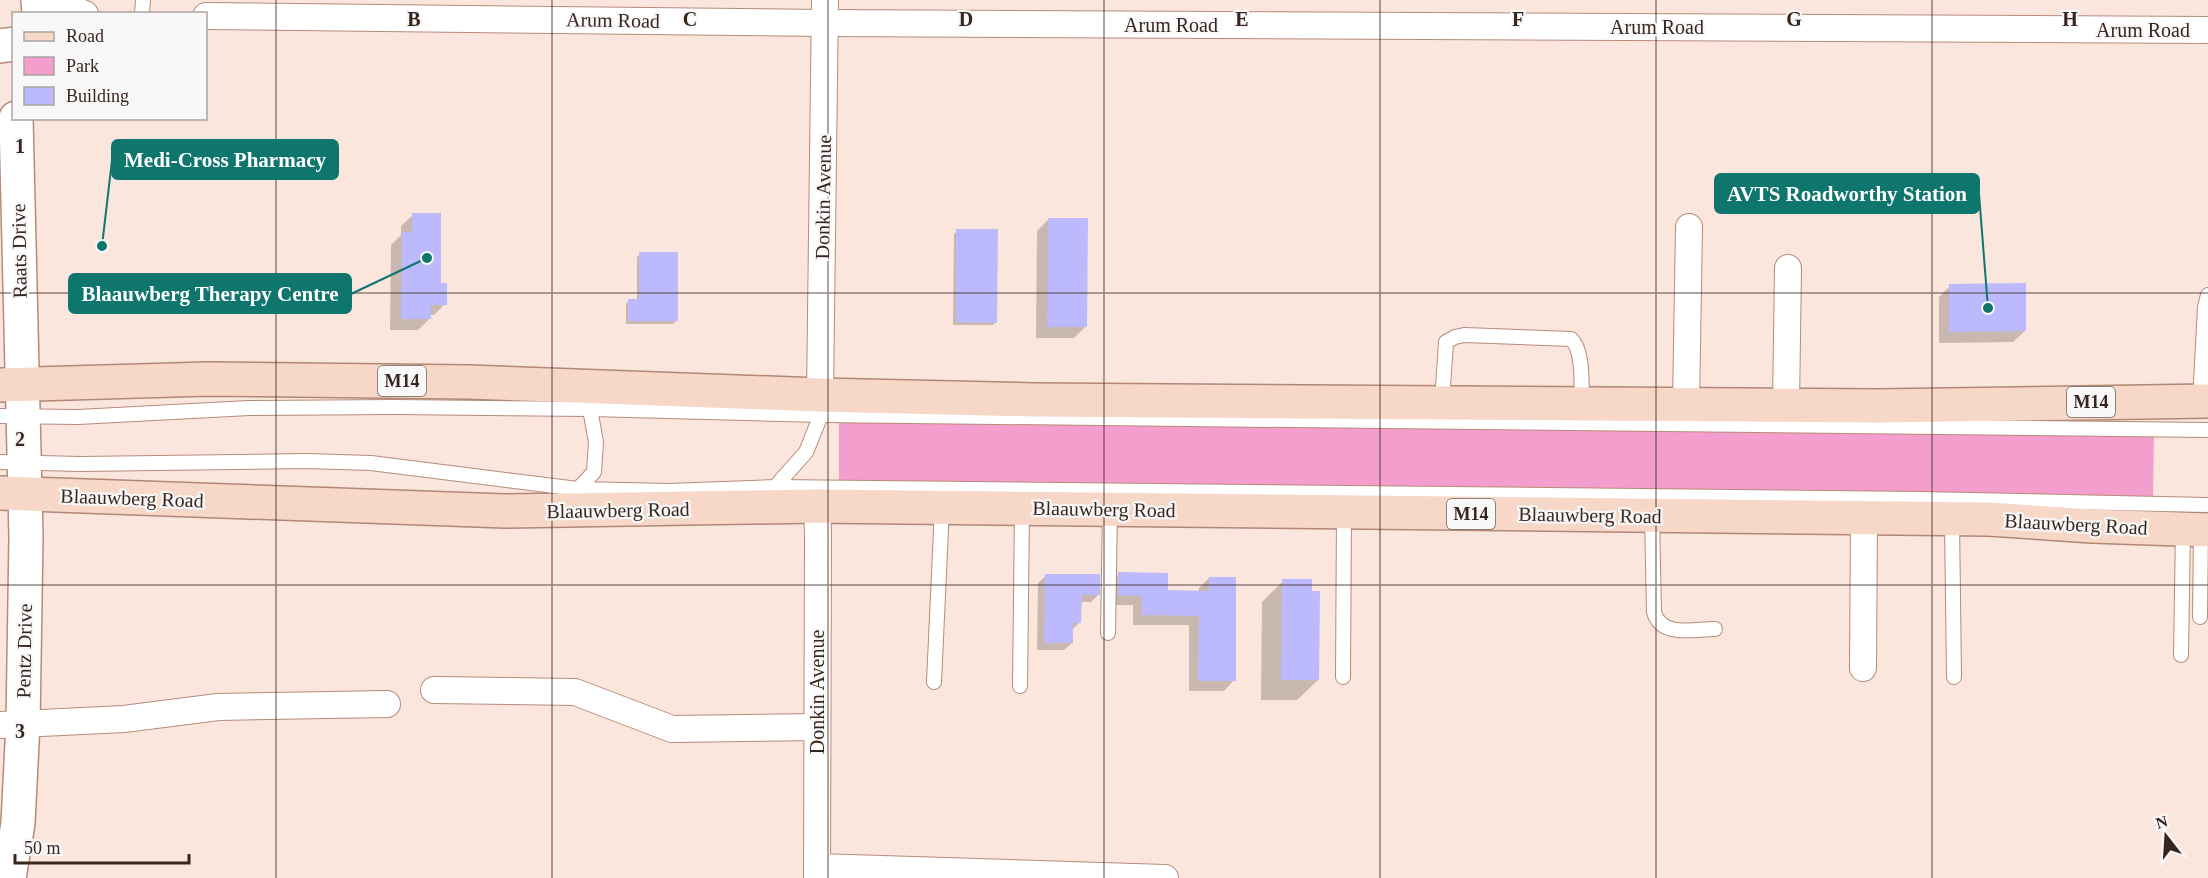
<svg xmlns="http://www.w3.org/2000/svg" width="2208" height="878" font-family="'Times New Roman',serif">
	<style>
		.green { fill: #f39ecc }
		.shadow { fill: #0003 }
		.building { fill: #bcb9fd }
		.lines { fill: none; stroke-linecap: round; stroke-linejoin: round }
		.service-casing { stroke: #b88b77; stroke-width: 16 }
		.minor-casing { stroke: #b88b77; stroke-width: 28 }
		.tertiary-casing { stroke: #b88b77; stroke-width: 36 }
		.primary-casing { stroke: #b08875; stroke-width: 36 }
		.service { stroke: #fff; stroke-width: 14 }
		.minor { stroke: #fff; stroke-width: 26 }
		.tertiary { stroke: #fff; stroke-width: 33 }
		.primary { stroke: #f7d7c8; stroke-width: 33 }
		.grid { fill: none; stroke: #38261e; stroke-width: 1.5; stroke-opacity: 0.55 }
		.labels { text-anchor: middle; dominant-baseline: central; stroke-width: 4.5; stroke-linejoin: round; paint-order: stroke }
		.shield { fill: #f8f8f8; stroke: #72655f; stroke-width: 1.5 }
		.shield-label { font-size: 18px; font-weight: bold; fill: #38261e }
		.street-label { font-size: 20px; fill: #38261e; stroke: #f8f8f8 }
		.grid-label { font-size: 20px; text-anchor: middle; font-weight: bold; fill: #38261e; stroke: #f8f8f8; stroke-width: 4.5; stroke-linejoin: round; paint-order: stroke }
		.leader { fill: none; stroke: #0f766e; stroke-width: 2 }
		.callout-dot { fill: #0f766e; stroke: #f8f8f8; stroke-width: 2 }
		.callout { fill: #0f766e; stroke: #0f766e; stroke-width: 2 }
		.callout-label { font-size: 21px; text-anchor: middle; font-weight: bold; fill: #fff }
	</style>
	<rect width="100%" height="100%" fill="#fae6dd"/>
	<!-- green -->
	<path class="green" d="M839,415L2154,436L2153,496L1920,499L839,488Z"/>
	<!-- shadow -->
	<g class="shadow">
		<path d="M413,215L445,304L434,315H429L430,318L418,330H390L391,245L401,235V226Z"/>
		<path d="M1049,219L1086,326L1074,338H1036L1037,231Z"/>
		<path d="M957,231L996,322L993,325H953L954,234Z"/>
		<path d="M640,254L677,320L673,324H626V304L629,300H637V257Z"/>
		<path d="M1950,286L2025,331L2013,342L1939,343V297Z"/>
		<path d="M1119,574L1166,591L1199,592V588L1209,578L1234,680L1224,691H1189V625H1133V605H1108V584Z"/>
		<path d="M1046,576L1098,595L1091,602H1080V622L1072,630V643L1064,650H1037L1038,583Z"/>
		<path d="M1283,581L1318,680L1297,700H1261L1262,602Z"/>
	</g>
	<!-- building -->
	<g class="building">
		<path d="M412,213H441V283H447V305H431V319H401L402,232H412Z"/>
		<path d="M1048,218H1088L1087,327H1047Z"/>
		<path d="M956,229H998L997,323L956,322Z"/>
		<path d="M639,252H678V321H628V299H639Z"/>
		<path d="M2026,283V331L1949,332V284Z"/>
		<path d="M1118,572L1168,573V590L1209,591V577H1236V681H1198L1199,616L1142,615V596L1118,595Z"/>
		<path d="M1045,574H1100V595H1082L1081,623H1073V643H1044Z"/>
		<path d="M1282,579H1312V591H1320L1319,680H1281Z"/>
	</g>
	<g class="lines">
		<defs>
			<g id="service">
				<path d="M142,14L143,0"/>
				<path d="M2200,401L2205,307L2208,295"/>
				<path d="M1442,402L1446,342L1455,337L1464,335L1571,339C1584,350 1581,386 1582,403"/>
				<path d="M0,416L78,417L249,408L395,407L590,409L821,415L2208,430"/>
				<path d="M0,462L80,464L306,461L371,463L586,490"/>
				<path d="M775,487L806,452L821,415V409"/>
				<path d="M578,489L669,491L775,487L1920,499L2208,505"/>
				<path d="M578,489L594,472L596,442L590,409"/>
				<path d="M1652,516L1654,612C1661,638 1694,629 1715,629"/>
				<path d="M1952,519L1954,677"/>
				<path d="M2200,617L2201,530"/>
				<path d="M1108,633L1110,509"/>
				<path d="M2181,655L2183,529"/>
				<path d="M1343,677L1344,512"/>
				<path d="M934,682L942,508"/>
				<path d="M1020,686L1022,509"/>
			</g>
			<g id="minor">
				<path d="M50,0L85,14"/>
				<path d="M206,16L825,23L2208,30"/>
				<path d="M820,395L825,0"/>
				<path d="M1686,404L1689,227"/>
				<path d="M1786,405L1788,268"/>
				<path d="M817,506L818,534L817,878"/>
				<path d="M1863,668L1864,518"/>
				<path d="M434,690L575,692L672,729L817,727"/>
				<path d="M0,725L124,719L218,707L387,704"/>
				<path d="M817,867L1165,878"/>
			</g>
			<g id="tertiary">
				<path d="M38,0L39,14"/>
				<path d="M0,46L14,44"/>
				<path d="M9,878L18,823L23,723L26,537L16,118"/>
			</g>
			<g id="primary">
				<path d="M0,385L208,379L469,382L820,395L1034,400L1879,406L2208,401"/>
				<path d="M0,493L505,511L817,506L1989,519L2092,526L2208,530"/>
			</g>
		</defs>
		<!-- service casing -->
		<use href="#service" class="service-casing"/>
		<!-- minor casing -->
		<use href="#minor" class="minor-casing"/>
		<!-- tertiary casing -->
		<use href="#tertiary" class="tertiary-casing"/>
		<!-- primary casing -->
		<use href="#primary" class="primary-casing"/>
		<!-- service -->
		<use href="#service" class="service"/>
		<!-- minor -->
		<use href="#minor" class="minor"/>
		<!-- tertiary -->
		<use href="#tertiary" class="tertiary"/>
		<!-- primary -->
		<use href="#primary" class="primary"/>
	</g>
	<!-- grid -->
	<path class="grid" d="M276,0V878M552,0V878M828,0V878M1104,0V878M1380,0V878M1656,0V878M1932,0V878M0,293H2208M0,585H2208"/>
	<g class="labels">
		<!-- shield labels -->
		<g class="shield">
			<rect x="378" y="366" width="48" height="30" rx="4.5"/>
			<rect x="2067" y="387" width="48" height="30" rx="4.5"/>
			<rect x="1447" y="499" width="48" height="30" rx="4.5"/>
		</g>
		<g class="shield-label">
			<text x="402" y="381">M14</text>
			<text x="2091" y="402">M14</text>
			<text x="1471" y="514">M14</text>
		</g>
		<!-- street labels -->
		<g class="street-label">
			<text transform="translate(613 20) rotate(1)">Arum Road</text>
			<text x="1171" y="25">Arum Road</text>
			<text x="1657" y="27">Arum Road</text>
			<text x="2143" y="30">Arum Road</text>
			<text transform="translate(823 197) rotate(-89)">Donkin Avenue</text>
			<text transform="translate(19 251) rotate(-91)">Raats Drive</text>
			<text transform="translate(132 498) rotate(2)">Blaauwberg Road</text>
			<text transform="translate(1104 509) rotate(1)">Blaauwberg Road</text>
			<text transform="translate(618 510) rotate(-1)">Blaauwberg Road</text>
			<text transform="translate(1590 515) rotate(1)">Blaauwberg Road</text>
			<text transform="translate(2076 524) rotate(3)">Blaauwberg Road</text>
			<text transform="translate(24 651) rotate(-89)">Pentz Drive</text>
			<text transform="translate(817 692) rotate(-90)">Donkin Avenue</text>
		</g>
	</g>
	<g class="grid-label">
		<text x="414" y="26">B</text>
		<text x="690" y="26">C</text>
		<text x="966" y="26">D</text>
		<text x="1242" y="26">E</text>
		<text x="1518" y="26">F</text>
		<text x="1794" y="26">G</text>
		<text x="2070" y="26">H</text>
		<text x="20" y="153">1</text>
		<text x="20" y="446">2</text>
		<text x="20" y="738">3</text>
	</g>
	<!-- callouts -->
	<path class="leader" d="M102 246L112 160M1988 308L1979 194M427 258L351 294"/>
	<g class="callout-dot">
		<circle cx="102" cy="246" r="6"/>
		<circle cx="1988" cy="308" r="6"/>
		<circle cx="427" cy="258" r="6"/>
	</g>
	<g class="callout">
		<rect x="112" y="140" width="226" height="39" rx="6"/>
		<rect x="1715" y="174" width="264" height="39" rx="6"/>
		<rect x="69" y="274" width="282" height="39" rx="6"/>
	</g>
	<g class="callout-label">
		<text x="225" y="167">Medi-Cross Pharmacy</text>
		<text x="1847" y="201">AVTS Roadworthy Station</text>
		<text x="210" y="301">Blaauwberg Therapy Centre</text>
	</g>
	<!-- legend -->
	<rect x="12" y="12" width="195" height="108" fill="#f8f8f8" stroke="#aba4a1" stroke-width="1.5"/>
	<rect x="24" y="32" width="30" height="9" fill="#f7d7c8" stroke="#aba4a1" stroke-width="1.5"/>
	<text x="66" y="42" font-size="18" fill="#38261e">Road</text>
	<rect x="24" y="57" width="30" height="18" fill="#f39ecc" stroke="#aba4a1" stroke-width="1.5"/>
	<text x="66" y="72" font-size="18" fill="#38261e">Park</text>
	<rect x="24" y="87" width="30" height="18" fill="#bcb9fd" stroke="#aba4a1" stroke-width="1.5"/>
	<text x="66" y="102" font-size="18" fill="#38261e">Building</text>
	<!-- north arrow -->
	<g transform="translate(2166 836) rotate(343)" stroke="#f8f8f8" stroke-width="4.5" paint-order="stroke">
	<path d="M0-4.5L10 22L0 15L-10 22Z" fill="#38261e"/>
	<text y="-9" font-size="16" font-weight="bold" text-anchor="middle" fill="#38261e">N</text>
	</g>
	<!-- scale -->
	<path d="M15 854v9h174v-9" fill="none" stroke="#38261e" stroke-width="3"/>
	<text x="24" y="854" font-size="18" fill="#38261e" stroke="#f8f8f8" stroke-width="4.5" paint-order="stroke">50 m</text>
</svg>
